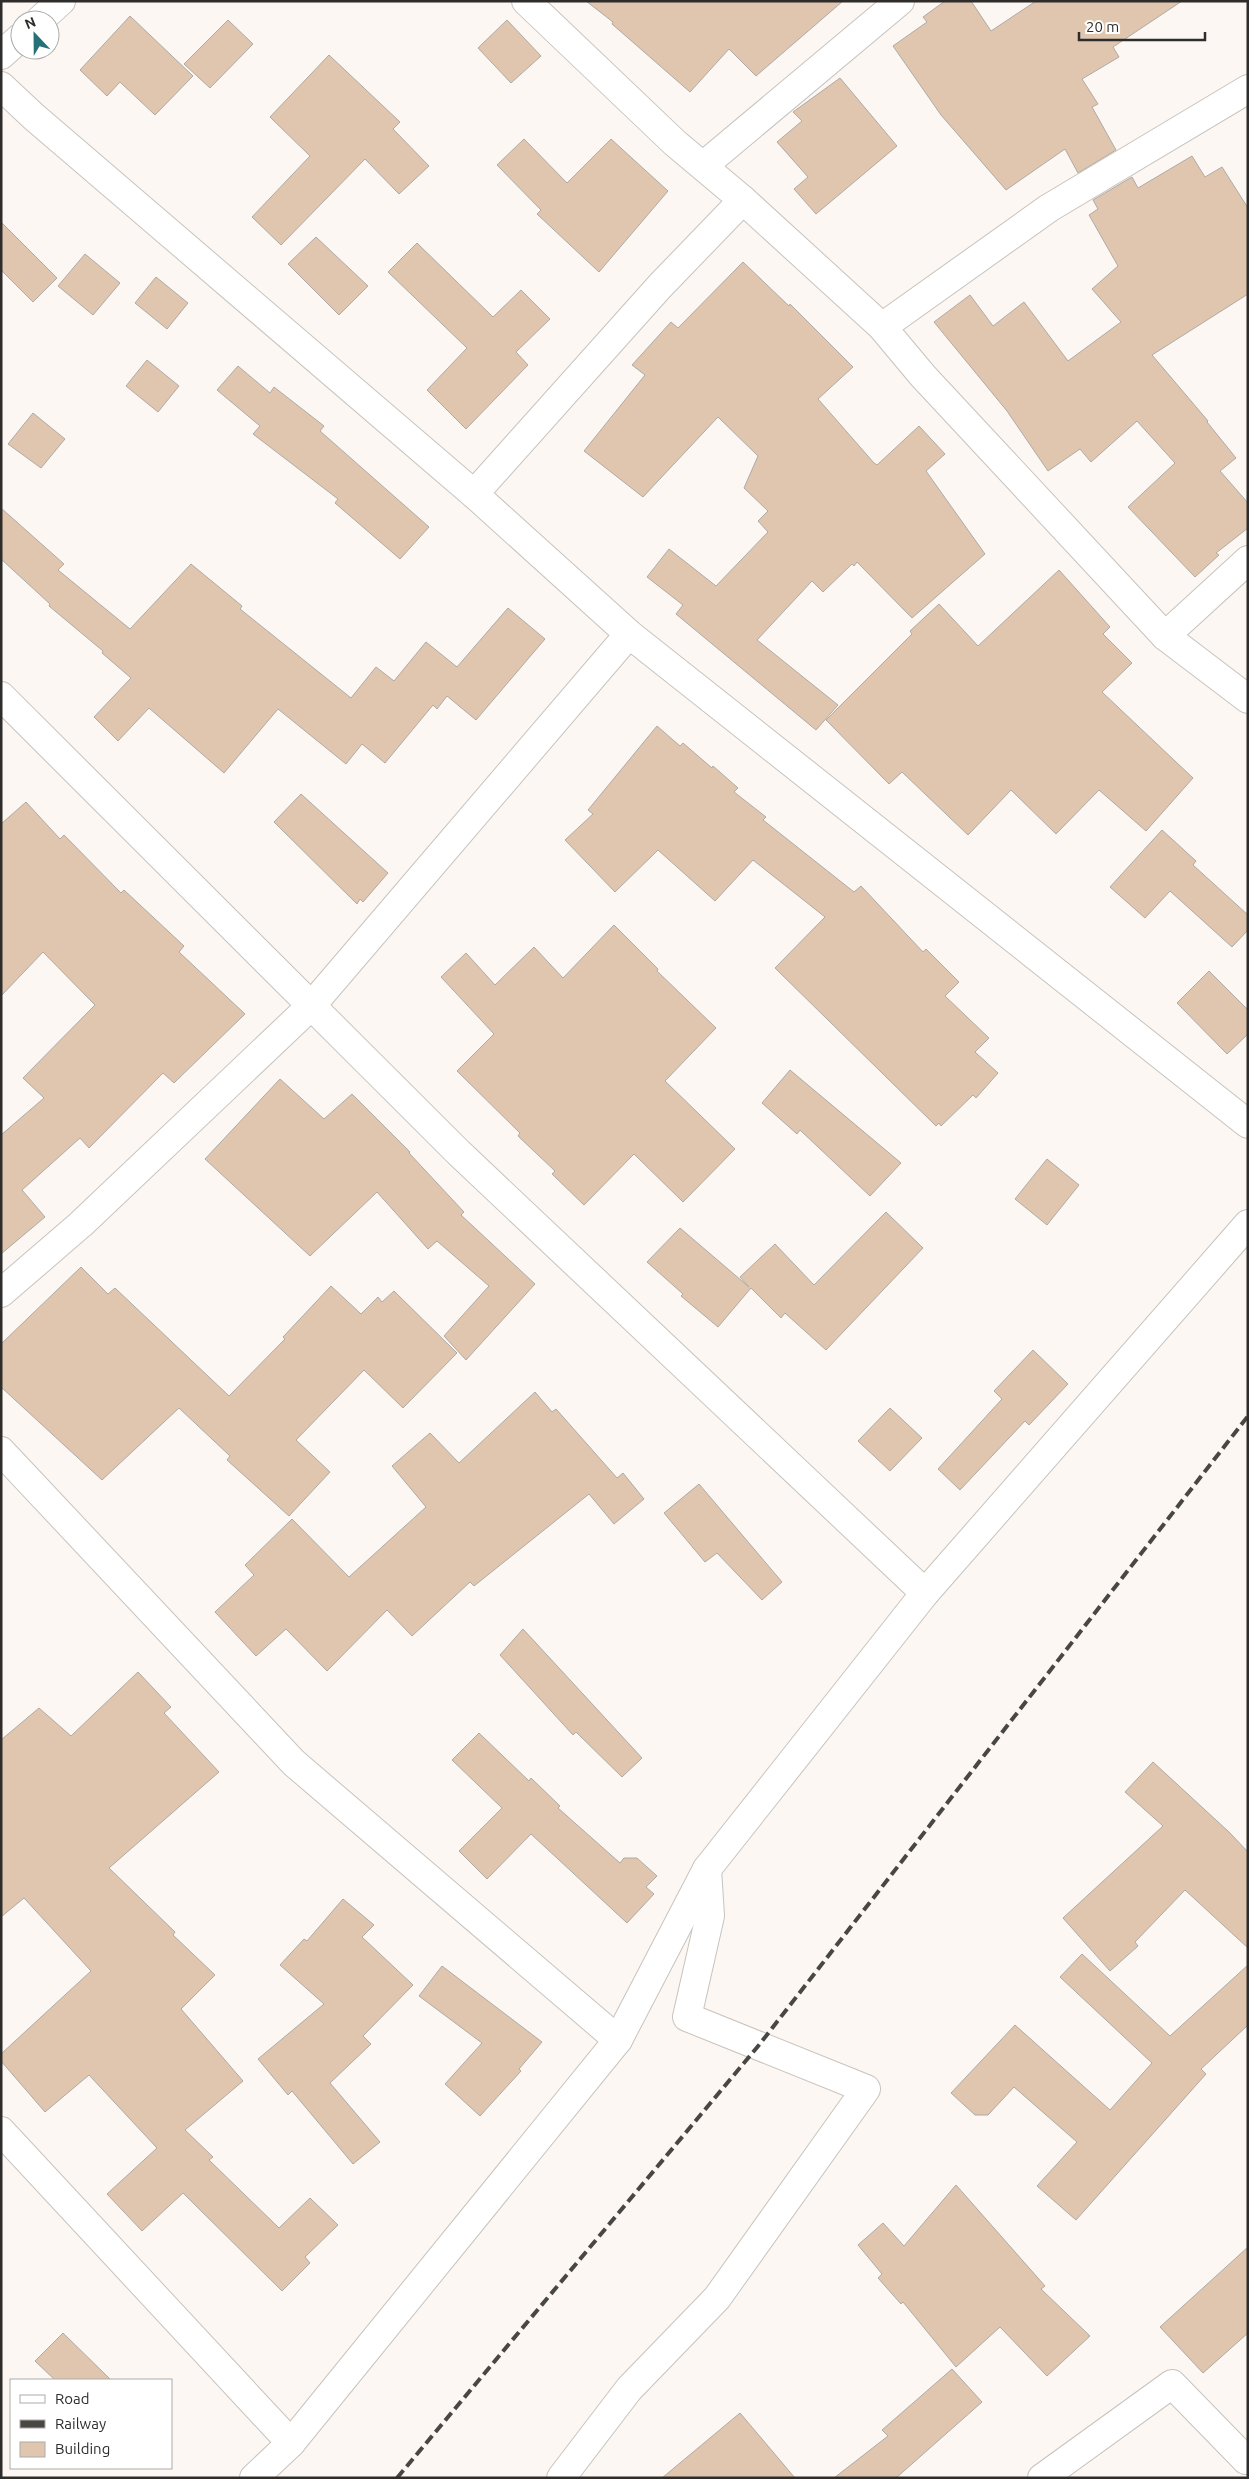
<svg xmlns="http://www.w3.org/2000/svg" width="1249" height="2479" font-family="Ubuntu,sans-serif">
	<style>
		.building { fill: #e0c6ae; stroke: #afaaa6 }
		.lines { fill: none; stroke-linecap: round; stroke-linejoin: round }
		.minor-casing { stroke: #c8c3be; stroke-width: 30 }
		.minor { stroke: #fff; stroke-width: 28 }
		.rail { stroke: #494744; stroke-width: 4; stroke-dasharray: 10 5; stroke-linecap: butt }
	</style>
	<rect width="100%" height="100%" fill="#fcf7f2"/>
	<!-- building -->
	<g class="building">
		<path d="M586,1H843L756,76L729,49L690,92L612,24L613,22Z"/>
		<path d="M945,1H971L991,31L1036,1H1182L1113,47L1119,57L1082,79L1098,104L1092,107L1116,150L1078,173L1065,149L1006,190L941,115L893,46L927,22L923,17Z"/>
		<path d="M130,16L193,76L155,115L120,82L107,96L80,70Z"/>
		<path d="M228,20L253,44L210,88L184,64Z"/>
		<path d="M507,20L541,56L511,83L478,48Z"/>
		<path d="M329,55L400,122L393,129L429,166L399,194L365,159L281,245L252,217L310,156L270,117Z"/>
		<path d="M840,78L897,146L816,214L794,189L808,177L777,142L802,121L793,112Z"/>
		<path d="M524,139L567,183L611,139L668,191L599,272L537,214L541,210L497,165Z"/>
		<path d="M1192,156L1205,177L1222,167L1248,208V294L1152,355L1208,421L1207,422L1236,458L1220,471L1248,503V528L1216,553L1219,555L1195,577L1128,507L1175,463L1137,421L1091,462L1080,449L1048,471L1007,411L934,322L970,295L993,326L1024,302L1068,361L1121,322L1092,289L1118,266L1089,215L1098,209L1093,200L1132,177L1138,188Z"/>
		<path d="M1,222L57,278L33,302L1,270Z"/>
		<path d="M316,237L368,286L339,315L288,264Z"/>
		<path d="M417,243L493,317L521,290L550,319L516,352L528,365L466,429L427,390L467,348L388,272Z"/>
		<path d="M85,254L120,283L93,315L58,286Z"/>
		<path d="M743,262L789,306L790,304L853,367L818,399L874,463L877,465L919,426L945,454L926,471L985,554L912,618L857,562L854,566L852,564L823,592L812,581L757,640L838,705L816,730L676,614L683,605L647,577L669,549L716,586L768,532L758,521L768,511L744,488L758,456L718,417L643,497L584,451L645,375L632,365L671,322L678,328Z"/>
		<path d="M156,277L188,303L167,329L135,303Z"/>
		<path d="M147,360L179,386L158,412L126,386Z"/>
		<path d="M238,366L270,393L274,387L324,426L320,431L429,527L400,559L335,503L338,499L253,434L260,426L217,390Z"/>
		<path d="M33,413L65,439L41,468L8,444Z"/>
		<path d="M1,508L64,564L58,570L130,629L191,564L242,606L240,609L351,698L376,667L394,681L426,642L457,667L508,608L545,639L476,720L447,696L437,709L433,705L385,763L362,744L346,764L278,709L224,773L149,708L118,741L94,717L131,678L102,653L103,651L49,606L50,604L1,559Z"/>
		<path d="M1059,570L1110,627L1103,634L1132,663L1102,692L1193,778L1146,831L1099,790L1056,834L1011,790L968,835L902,772L889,784L826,720L912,634L910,631L939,604L978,646Z"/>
		<path d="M657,726L680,746L683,743L712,768L713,766L738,788L734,792L766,817L763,820L854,892L861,886L923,952L926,949L959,982L945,996L989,1038L975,1052L998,1073L976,1098L973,1095L941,1126L939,1123L936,1126L775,968L825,917L753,860L715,901L658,850L615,892L565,840L593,814L588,810Z"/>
		<path d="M301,794L388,873L363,902L360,899L357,904L274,822Z"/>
		<path d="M26,802L60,839L64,835L121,893L124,890L184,946L179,952L245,1014L174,1083L163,1073L89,1148L80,1138L22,1190L45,1217L1,1254V1135L44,1098L23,1078L95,1005L43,952L1,996V824Z"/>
		<path d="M1162,830L1196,861L1193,865L1248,915V930L1232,947L1170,891L1145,918L1110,887Z"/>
		<path d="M614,925L658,969L657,971L716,1028L665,1081L735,1149L683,1202L634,1154L584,1205L552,1174L555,1171L518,1136L520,1133L457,1071L494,1034L441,977L466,953L495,985L534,947L563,978Z"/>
		<path d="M1209,971L1248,1010V1034L1227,1054L1177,1003Z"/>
		<path d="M790,1070L901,1163L870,1196L800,1130L797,1134L762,1103Z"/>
		<path d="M280,1079L324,1119L352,1094L410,1152L409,1153L464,1212L461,1215L535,1284L466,1360L444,1336L489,1286L437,1241L428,1249L377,1192L310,1256L205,1159Z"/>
		<path d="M1047,1159L1079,1185L1047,1225L1015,1199Z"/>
		<path d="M886,1212L923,1248L826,1350L785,1313L781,1318L751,1288L718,1327L681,1296L683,1294L647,1262L680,1228L749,1287L740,1277L775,1244L814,1285Z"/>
		<path d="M81,1267L108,1294L115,1288L229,1396L285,1339L283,1337L331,1286L361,1314L378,1297L382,1302L394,1291L457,1353L403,1408L364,1370L296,1440L330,1472L289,1516L227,1460L230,1456L179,1408L102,1480L1,1387V1344Z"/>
		<path d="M1033,1350L1068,1384L1029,1425L1025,1421L960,1490L938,1469L1002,1399L994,1391Z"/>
		<path d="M535,1392L552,1412L556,1409L617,1478L623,1473L644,1499L614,1524L589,1494L474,1586L470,1582L412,1636L387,1610L327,1671L286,1629L256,1656L215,1612L254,1575L245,1565L292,1519L349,1577L426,1507L392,1466L430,1433L459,1463Z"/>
		<path d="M890,1408L922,1438L890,1471L858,1441Z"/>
		<path d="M699,1484L782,1582L762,1600L717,1553L705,1562L664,1513Z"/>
		<path d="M523,1629L642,1758L622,1777L576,1732L573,1735L500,1655Z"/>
		<path d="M138,1672L171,1707L164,1713L219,1772L109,1868L175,1932L173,1935L215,1975L181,2009L243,2081L185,2130L213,2157L209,2160L279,2228L310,2198L338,2225L305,2257L310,2263L282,2291L183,2193L142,2231L107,2194L157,2148L89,2075L45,2112L1,2061V2054L91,1971L24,1898L1,1917V1740L39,1708L71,1736Z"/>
		<path d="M479,1733L529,1781L531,1778L560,1806L558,1808L620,1863L624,1858H637L657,1876L646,1887L654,1894L627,1923L531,1834L487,1879L459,1851L502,1808L452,1760Z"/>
		<path d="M1153,1762L1229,1832L1248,1852V1948L1185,1890L1135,1942L1138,1946L1110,1971L1063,1918L1163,1826L1125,1792Z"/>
		<path d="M343,1899L374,1925L362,1937L413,1985L363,2036L371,2044L330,2083L380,2142L353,2164L292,2091L288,2095L258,2059L324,2004L280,1965L304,1939L307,1941Z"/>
		<path d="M1082,1954L1170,2036L1248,1965V2025L1201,2069L1206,2074L1076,2220L1037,2186L1077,2142L1014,2087L988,2115H975L951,2093L1015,2025L1110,2110L1152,2063L1060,1977Z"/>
		<path d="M442,1966L542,2042L519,2069L521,2071L480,2116L445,2084L482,2043L419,1996Z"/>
		<path d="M956,2185L1045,2286L1041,2289L1090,2336L1047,2376L1000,2327L956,2367L903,2302L901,2304L878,2278L882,2274L858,2245L883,2223L904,2246Z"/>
		<path d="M1248,2247V2333L1203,2373L1160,2327Z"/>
		<path d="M63,2333L111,2380H55L35,2361Z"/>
		<path d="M952,2369L982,2402L896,2478H834L888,2436L882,2430Z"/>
		<path d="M740,2413L795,2478H662Z"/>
	</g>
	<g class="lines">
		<defs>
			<g id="minor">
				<path d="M526,1L675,143L743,200L882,327L923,376L1165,636L1248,699"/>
				<path d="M40,20L61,1"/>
				<path d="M1,55L20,38"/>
				<path d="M1,86L33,116L474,494L629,634L1248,1124"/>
				<path d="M703,166L900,1"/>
				<path d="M882,327L1049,208L1248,89"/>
				<path d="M474,494L660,286L743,200"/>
				<path d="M1165,636L1248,560"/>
				<path d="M1,696L459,1153L925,1593"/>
				<path d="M1,1293L81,1224L312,1005L629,634"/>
				<path d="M1,1451L294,1763L618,2040"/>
				<path d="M1,2131L291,2443"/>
				<path d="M254,2478L291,2443L618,2040L707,1869L925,1593L1248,1224"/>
				<path d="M561,2478L629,2389L717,2298L866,2089L687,2017L710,1916L707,1869"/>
				<path d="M1042,2478L1172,2384L1246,2460L1248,2458"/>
			</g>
		</defs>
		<!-- minor casing -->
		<use href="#minor" class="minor-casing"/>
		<!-- minor -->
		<use href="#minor" class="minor"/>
		<!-- rail -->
		<path class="rail" d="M397,2478L759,2045L1248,1416"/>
	</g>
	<!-- border -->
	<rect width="1249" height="2479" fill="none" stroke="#2f2d2b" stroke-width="5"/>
	<!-- legend -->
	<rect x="10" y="2379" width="162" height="90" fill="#ffffff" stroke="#acabaa"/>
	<rect x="20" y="2395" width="25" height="8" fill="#ffffff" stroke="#acabaa"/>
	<text x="55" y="2404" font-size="15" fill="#2f2d2b">Road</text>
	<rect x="20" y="2420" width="25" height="8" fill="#494744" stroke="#acabaa"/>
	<text x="55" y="2429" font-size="15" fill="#2f2d2b">Railway</text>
	<rect x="20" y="2442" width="25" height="15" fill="#e0c6ae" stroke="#acabaa"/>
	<text x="55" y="2454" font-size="15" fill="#2f2d2b">Building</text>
	<!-- north arrow -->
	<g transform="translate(35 35) rotate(338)"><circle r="24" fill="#ffffff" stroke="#acabaa"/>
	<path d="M0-4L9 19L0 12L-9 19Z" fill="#267078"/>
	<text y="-8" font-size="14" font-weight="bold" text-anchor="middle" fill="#2f2d2b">N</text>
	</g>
	<!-- scale -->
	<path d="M1079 32v8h126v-8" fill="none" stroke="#2f2d2b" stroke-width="2.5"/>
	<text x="1086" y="32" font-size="15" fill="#2f2d2b" stroke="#ffffff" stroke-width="4" paint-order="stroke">20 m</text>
</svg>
